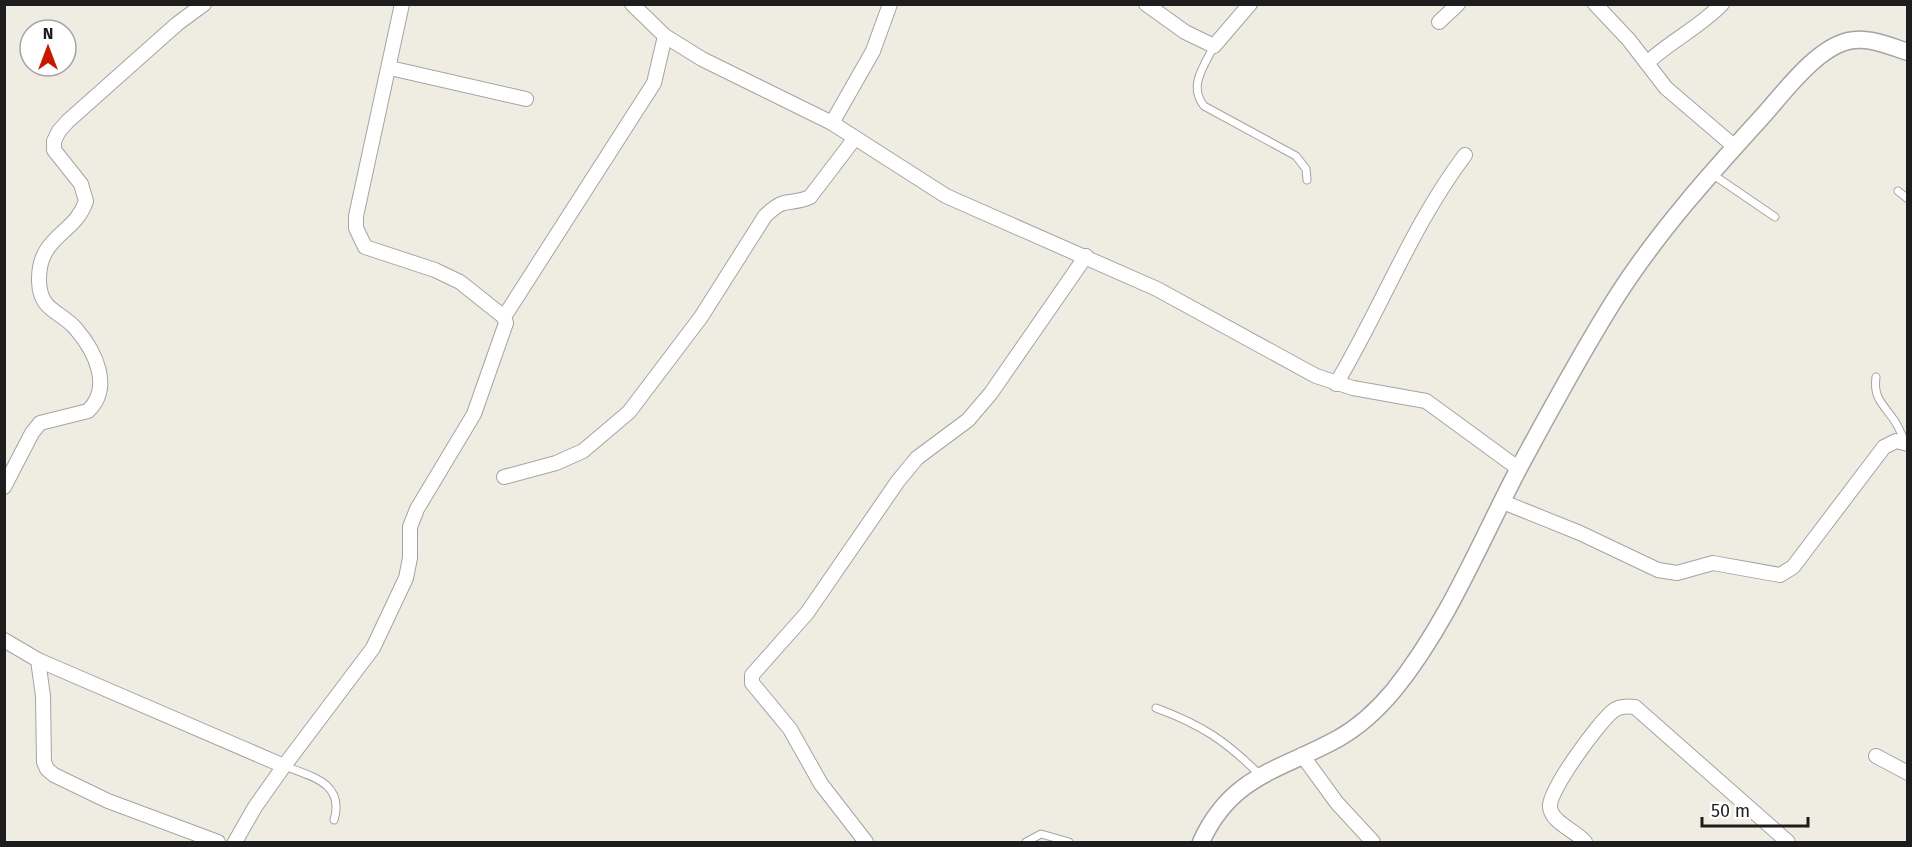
<svg xmlns="http://www.w3.org/2000/svg" width="1912" height="847" font-family="'Fira Sans',sans-serif">
	<style>
		.lines { fill: none; stroke-linecap: round; stroke-linejoin: round }
		.service-casing { stroke: #a4a4a4; stroke-width: 9 }
		.minor-casing { stroke: #a4a4a4; stroke-width: 16 }
		.tertiary-casing { stroke: #a4a4a4; stroke-width: 19 }
		.service { stroke: #fff; stroke-width: 7 }
		.minor { stroke: #fff; stroke-width: 14 }
		.tertiary { stroke: #fff; stroke-width: 16 }
	</style>
	<rect width="100%" height="100%" fill="#efece2"/>
	<g class="lines">
		<defs>
			<g id="service">
				<path d="M1214,46C1204,66 1188,86 1204,106L1296,156L1306,169L1307,180"/>
				<path d="M1712,174L1775,217"/>
				<path d="M1898,191L1908,199"/>
				<path d="M1876,377C1873,398 1883,404 1894,420C1899,427 1902,435 1905,443"/>
				<path d="M1156,708C1202,725 1226,741 1260,775"/>
				<path d="M284,766C311,776 345,783 334,820"/>
				<path d="M1026,842L1041,834L1069,842"/>
			</g>
			<g id="minor">
				<path d="M632,4L665,36L702,59L832,123L946,196L1157,289L1316,376L1353,388L1426,401L1519,469"/>
				<path d="M1146,4L1185,32L1214,46L1250,4"/>
				<path d="M1595,4L1629,40L1666,88L1735,147"/>
				<path d="M1439,22L1458,4"/>
				<path d="M1647,63C1670,41 1699,28 1722,4"/>
				<path d="M390,68L526,99"/>
				<path d="M832,123L873,51L890,4"/>
				<path d="M504,317L654,83L665,36"/>
				<path d="M1336,384C1381,309 1412,225 1465,155"/>
				<path d="M504,477L556,463L583,451L629,412L701,317L765,216C788,194 788,207 810,197L855,138"/>
				<path d="M4,487L32,433L40,423L88,411C113,387 95,351 76,329C60,310 40,312 39,281C38,235 75,235 86,201L81,184L54,150V141L59,131L68,121L177,24L204,4"/>
				<path d="M1503,502L1580,533L1658,570L1677,573L1713,563L1780,575L1793,567L1884,447L1896,441L1908,444"/>
				<path d="M4,640L38,660L43,696L44,762L47,769L54,775L108,801L218,842"/>
				<path d="M38,660L284,766L255,807L235,842"/>
				<path d="M1302,755L1337,803L1373,842"/>
				<path d="M1876,756L1908,773"/>
				<path d="M284,766L373,648L406,578L410,558V527L417,509L474,414L506,323L504,317L460,282L435,270L365,247L356,228V216L402,4"/>
				<path d="M866,842L821,784L790,729L752,683V675L807,613L898,481L917,458L968,420L991,393L1086,256"/>
				<path d="M1585,842C1576,831 1551,822 1550,807C1548,791 1599,722 1613,711C1619,706 1628,706 1635,707L1788,842"/>
			</g>
			<path id="tertiary" d="M1201,842C1232,774 1282,770 1339,738C1360,726 1379,708 1394,690C1448,623 1480,542 1520,466C1551,409 1582,351 1617,296C1658,232 1710,174 1761,118C1783,94 1815,49 1848,41C1868,36 1889,46 1908,52"/>
		</defs>
		<!-- service casing -->
		<use href="#service" class="service-casing"/>
		<!-- minor casing -->
		<use href="#minor" class="minor-casing"/>
		<!-- tertiary casing -->
		<use href="#tertiary" class="tertiary-casing"/>
		<!-- service -->
		<use href="#service" class="service"/>
		<!-- minor -->
		<use href="#minor" class="minor"/>
		<!-- tertiary -->
		<use href="#tertiary" class="tertiary"/>
	</g>
	<!-- border -->
	<rect width="1912" height="847" fill="none" stroke="#1d1d1d" stroke-width="12"/>
	<!-- north arrow -->
	<g transform="translate(48 48)"><circle r="28" fill="#ffffff" stroke="#a5a5a5" stroke-width="1.5"/>
	<path d="M0-4.5L10 22L0 15L-10 22Z" fill="#ca1800"/>
	<text y="-9" font-size="16" font-weight="bold" text-anchor="middle" fill="#1d1d1d">N</text>
	</g>
	<!-- scale -->
	<path d="M1702 817v9h106v-9" fill="none" stroke="#1d1d1d" stroke-width="3"/>
	<text x="1711" y="817" font-size="18" fill="#1d1d1d" stroke="#ffffff" stroke-width="4.5" paint-order="stroke">50 m</text>
</svg>
